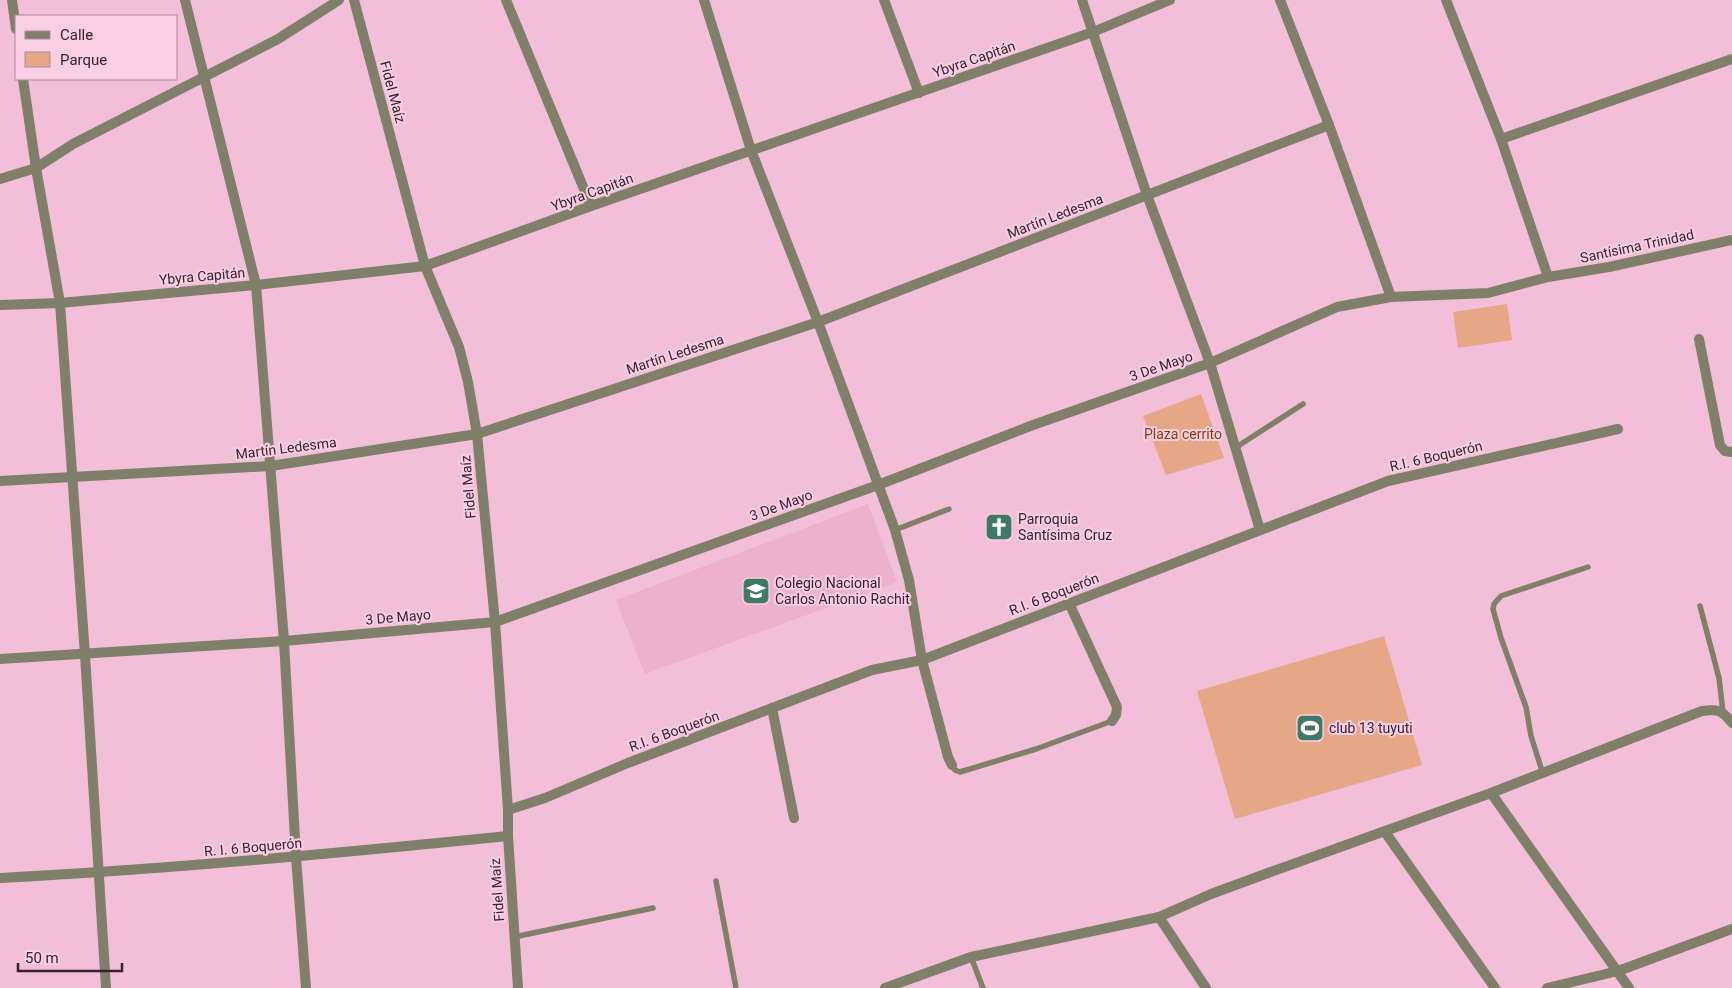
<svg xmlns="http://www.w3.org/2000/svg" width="1732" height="988" font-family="Roboto,sans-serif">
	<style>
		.built { fill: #edb1cd }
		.green { fill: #e6a786 }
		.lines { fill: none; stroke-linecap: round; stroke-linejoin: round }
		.service { stroke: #7f7f6a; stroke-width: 5.5 }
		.minor { stroke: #7f7f6a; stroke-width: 10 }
		.tertiary { stroke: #7f7f6a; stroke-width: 10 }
		.labels { text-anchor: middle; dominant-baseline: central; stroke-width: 4; stroke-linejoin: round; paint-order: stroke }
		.street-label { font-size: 14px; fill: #37232d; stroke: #facee3 }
		.park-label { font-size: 14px; fill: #8b3f08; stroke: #facee3 }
		.poi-label { font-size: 14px; fill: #37232d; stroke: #facee3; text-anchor: start }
	</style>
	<rect width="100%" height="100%" fill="#f3bed7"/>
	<!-- built -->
	<path class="built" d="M868,504L897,582L645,674L616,600Z"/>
	<!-- green -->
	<g class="green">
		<path d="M1507,304L1512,340L1458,348L1453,312Z"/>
		<path d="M1201,394L1224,458L1166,475L1143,416Z"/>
		<path d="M1384,636L1422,765L1235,819L1197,691Z"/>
	</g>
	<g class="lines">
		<!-- service -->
		<g class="service">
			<path d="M1235,448L1303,404"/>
			<path d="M895,530L949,509"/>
			<path d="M1700,606L1719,678L1723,712"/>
			<path d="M952,765L955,770L960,772L1036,749L1112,721"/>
			<path d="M1543,774L1531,736L1526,707L1501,638L1493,609L1494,604L1501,596L1588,567"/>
			<path d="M716,881L736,988"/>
			<path d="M514,937L653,908"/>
			<path d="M971,957L983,988"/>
		</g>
		<!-- minor -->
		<g class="minor">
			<path d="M12,0L16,29"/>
			<path d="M185,0L256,285L284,641L296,857L306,988"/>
			<path d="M506,0L591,206"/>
			<path d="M704,0L751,150L818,322L895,530L909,580L922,660L948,757L952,765"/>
			<path d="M884,0L919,93"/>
			<path d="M1082,0L1147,195L1210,363L1260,530"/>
			<path d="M1280,0L1329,125L1391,297"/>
			<path d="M1446,0L1501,139L1548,277"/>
			<path d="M23,79L36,168L60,303L85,655L106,988"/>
			<path d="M1501,139L1732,59"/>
			<path d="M0,179L36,168L73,144L278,39L339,0"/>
			<path d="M1699,339L1720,445L1725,451L1732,452"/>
			<path d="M1069,603L1117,707L1116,715L1112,721"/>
			<path d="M0,659L284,641L495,622"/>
			<path d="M772,708L794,818"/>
			<path d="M1491,793L1629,988"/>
			<path d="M508,810L545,798L628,763L872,670L922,660L1388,481L1618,429"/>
			<path d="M1385,832L1495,988"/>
			<path d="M1159,917L1206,988"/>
			<path d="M885,988L971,957L1159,917L1211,894L1268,873L1491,793L1702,711C1718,709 1722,710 1732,723"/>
			<path d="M1547,988L1618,971L1732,929"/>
		</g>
		<!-- tertiary -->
		<g class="tertiary">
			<path d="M354,0L425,266L459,347L468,382L477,434L495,622L508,810V836L518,988"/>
			<path d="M0,305L60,303L256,285L425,266L591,206L1093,32L1170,0"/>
			<path d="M0,481L271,466L477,434L818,322L1329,125"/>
			<path d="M495,622L878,485L1033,425L1210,363L1337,307L1391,297L1488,293L1548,277L1609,267L1732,240"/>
			<path d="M0,878C170,869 339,853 508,836"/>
		</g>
	</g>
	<!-- icons -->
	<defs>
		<symbol id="church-square" viewBox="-11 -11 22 22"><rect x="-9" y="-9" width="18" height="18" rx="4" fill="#3d7964" stroke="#facee3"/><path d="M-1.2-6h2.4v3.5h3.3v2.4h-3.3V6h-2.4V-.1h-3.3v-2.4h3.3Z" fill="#fff"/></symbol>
		<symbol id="school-square" viewBox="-11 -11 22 22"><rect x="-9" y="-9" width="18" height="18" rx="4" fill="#3d7964" stroke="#facee3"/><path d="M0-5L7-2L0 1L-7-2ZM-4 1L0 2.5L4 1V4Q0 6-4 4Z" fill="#fff"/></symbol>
		<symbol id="stadium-square" viewBox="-11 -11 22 22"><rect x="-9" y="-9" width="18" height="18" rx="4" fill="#3d7964" stroke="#facee3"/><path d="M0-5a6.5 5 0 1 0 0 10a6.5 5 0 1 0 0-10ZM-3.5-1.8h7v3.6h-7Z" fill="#fff"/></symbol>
	</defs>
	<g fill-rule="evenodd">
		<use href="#church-square" x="983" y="511" width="32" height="32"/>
		<use href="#school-square" x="740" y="575" width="32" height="32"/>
		<use href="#stadium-square" x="1294" y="712" width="32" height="32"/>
	</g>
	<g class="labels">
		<!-- street labels -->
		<g class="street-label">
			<text transform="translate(974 59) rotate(-19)">Ybyra Capitán</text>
			<text transform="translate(393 92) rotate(75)">Fidel Maíz</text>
			<text transform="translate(592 192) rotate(-20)">Ybyra Capitán</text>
			<text transform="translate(1055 216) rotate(-21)">Martín Ledesma</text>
			<text transform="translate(1637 246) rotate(-12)">Santísima Trinidad</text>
			<text transform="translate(202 276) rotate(-5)">Ybyra Capitán</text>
			<text transform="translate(675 354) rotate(-18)">Martín Ledesma</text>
			<text transform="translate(1161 366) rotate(-19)">3 De Mayo</text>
			<text transform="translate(286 448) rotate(-7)">Martín Ledesma</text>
			<text transform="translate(1436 456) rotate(-13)">R.I. 6 Boquerón</text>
			<text transform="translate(468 487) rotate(-95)">Fidel Maíz</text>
			<text transform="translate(781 505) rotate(-20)">3 De Mayo</text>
			<text transform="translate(1054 594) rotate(-21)">R.I. 6 Boquerón</text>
			<text transform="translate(398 617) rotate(-5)">3 De Mayo</text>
			<text transform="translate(674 731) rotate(-20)">R.I. 6 Boquerón</text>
			<text transform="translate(253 847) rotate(-5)">R. I. 6 Boquerón</text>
			<text transform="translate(497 890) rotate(-94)">Fidel Maíz</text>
		</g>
		<!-- park labels -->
		<g class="park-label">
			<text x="1183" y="434">Plaza cerrito</text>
		</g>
		<!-- poi labels -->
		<g class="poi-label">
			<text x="1018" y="519">Parroquia<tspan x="1018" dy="16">Santísima Cruz</tspan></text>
			<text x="775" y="583">Colegio Nacional<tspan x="775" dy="16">Carlos Antonio Rachit</tspan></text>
			<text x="1329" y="728">club 13 tuyuti</text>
		</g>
	</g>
	<!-- legend -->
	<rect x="15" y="15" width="162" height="65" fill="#facee3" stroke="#ac8a9a"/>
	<rect x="25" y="31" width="25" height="8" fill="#7f7f6a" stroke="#ac8a9a"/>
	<text x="60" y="40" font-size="15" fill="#37232d">Calle</text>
	<rect x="25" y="52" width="25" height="15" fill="#e6a786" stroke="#ac8a9a"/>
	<text x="60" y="65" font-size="15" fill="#37232d">Parque</text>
	<!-- scale -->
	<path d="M18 963v8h104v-8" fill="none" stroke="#37232d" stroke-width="2.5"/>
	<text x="25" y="963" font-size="15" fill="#37232d" stroke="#facee3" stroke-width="4" paint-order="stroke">50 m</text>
</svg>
